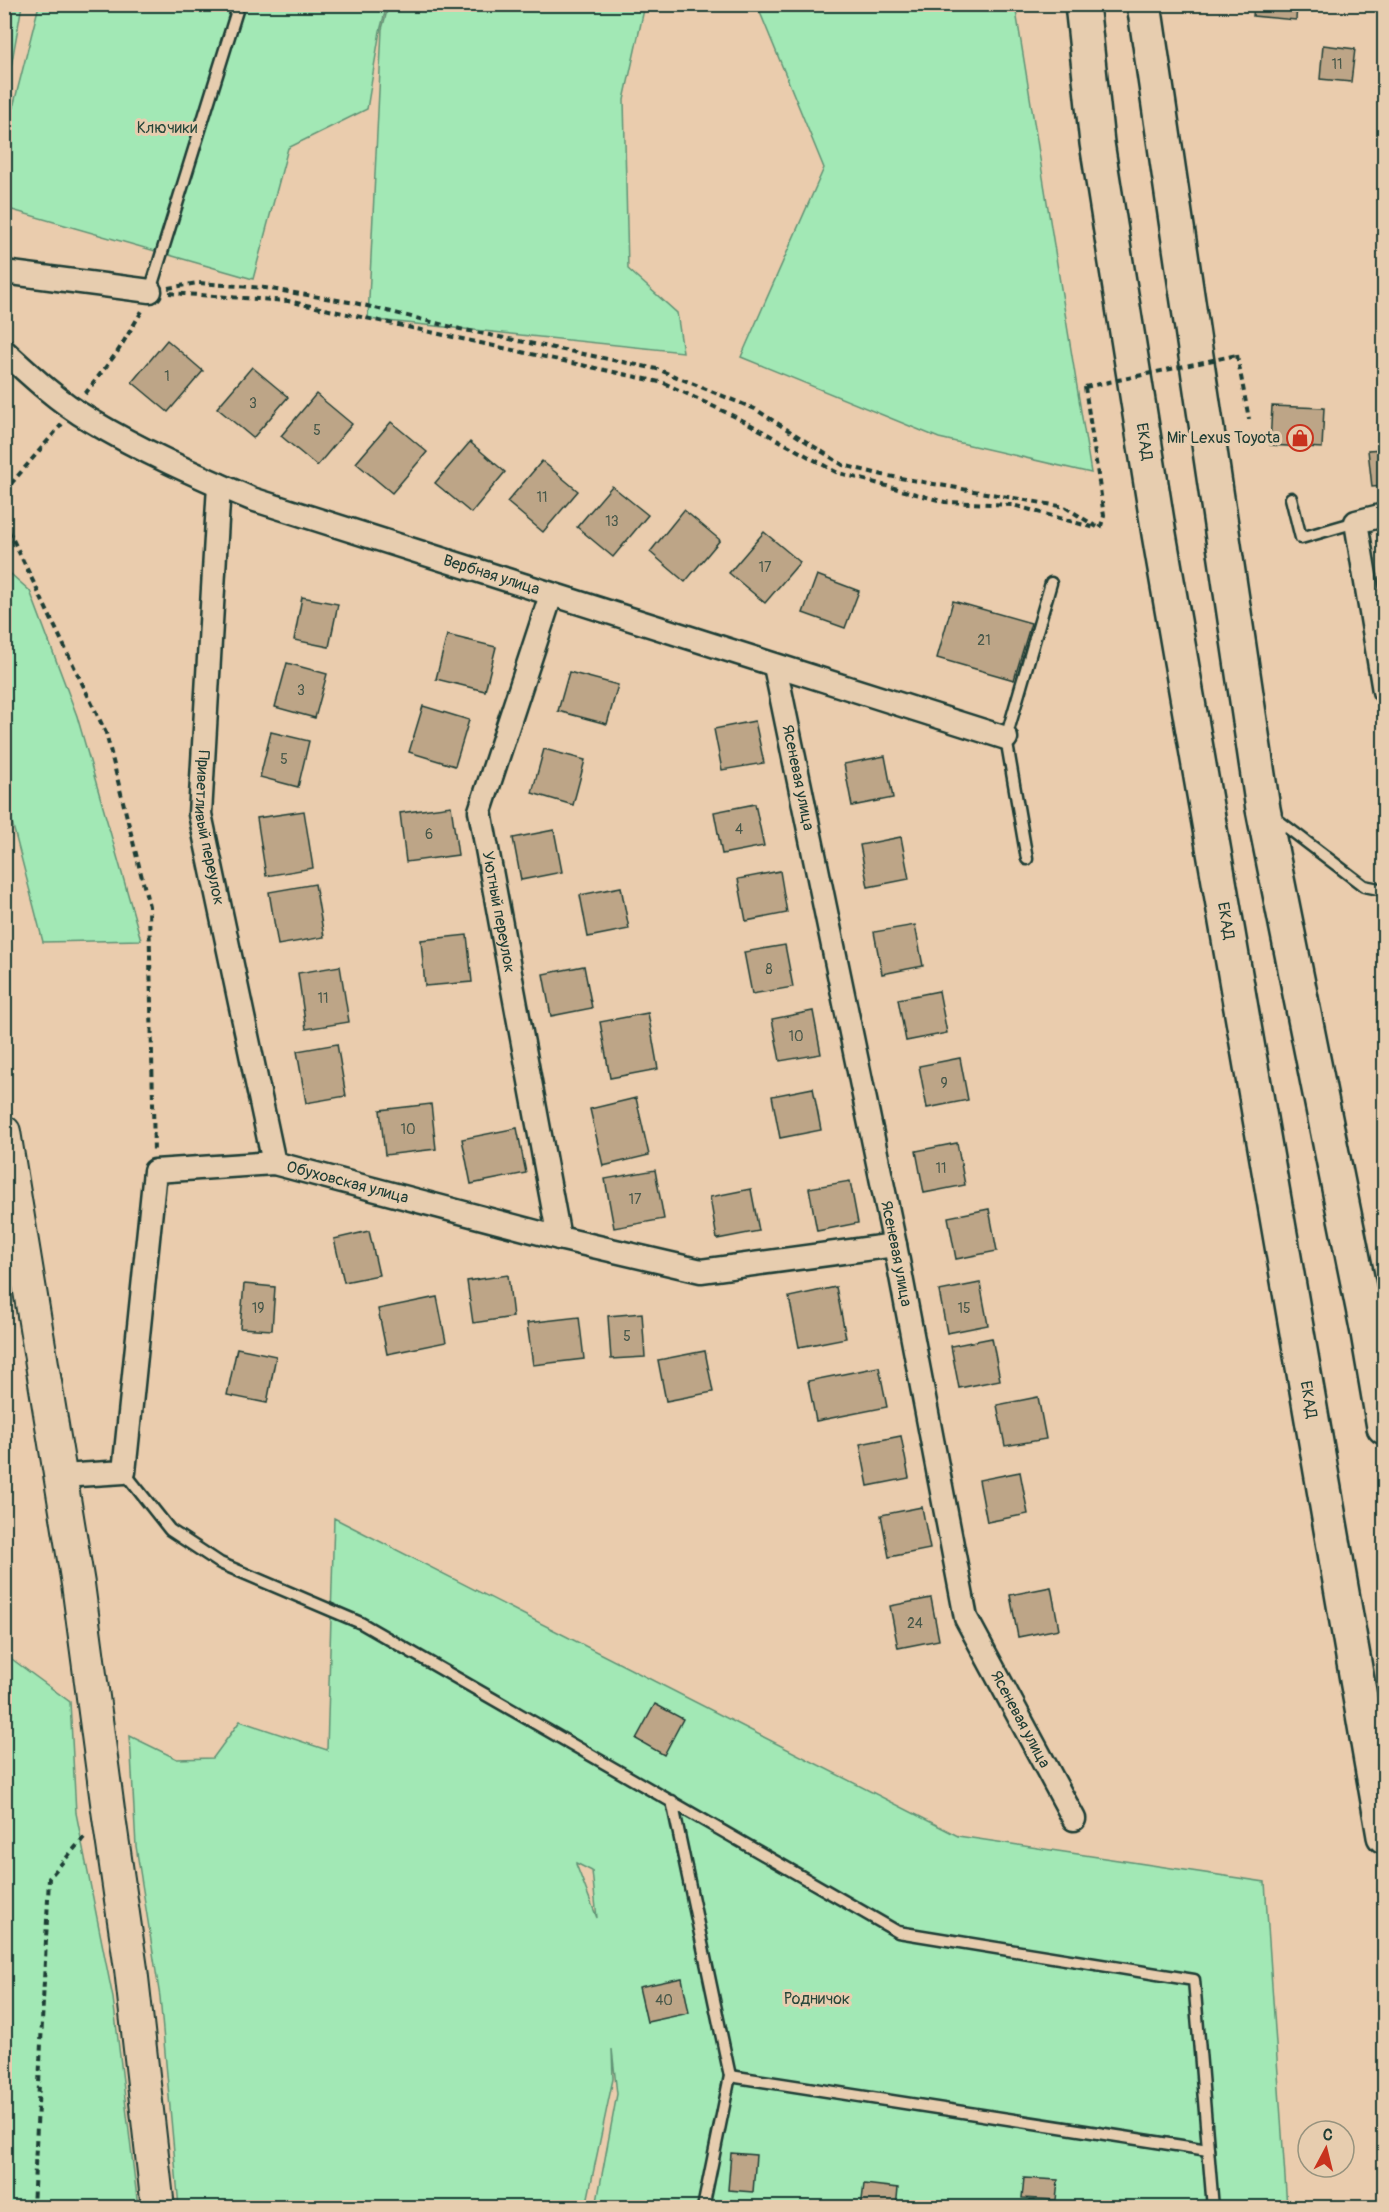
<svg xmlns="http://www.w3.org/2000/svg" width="1389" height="2212" font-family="Pangolin,sans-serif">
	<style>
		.green { fill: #a2e8b5; stroke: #609274; stroke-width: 1.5; fill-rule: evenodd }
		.building { fill: #bda587; stroke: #1f3d34; stroke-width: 1.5 }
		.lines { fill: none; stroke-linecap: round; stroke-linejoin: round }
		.service-casing { stroke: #1f3d34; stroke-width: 15 }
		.minor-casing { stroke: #1f3d34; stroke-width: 27 }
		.secondary-casing { stroke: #1f3d34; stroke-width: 36 }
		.trunk-casing { stroke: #1f3d34; stroke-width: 38 }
		.path { stroke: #1f3d34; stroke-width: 4; stroke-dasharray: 6 4.5; stroke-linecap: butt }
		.service { stroke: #e7cdaf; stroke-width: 10 }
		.minor { stroke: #e7cdaf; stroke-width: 22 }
		.secondary { stroke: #e7cdaf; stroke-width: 32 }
		.trunk { stroke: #e7cdaf; stroke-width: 33 }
		.path-bridge { stroke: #1f3d34; stroke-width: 4; stroke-dasharray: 6 4.5; stroke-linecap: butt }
		.labels { text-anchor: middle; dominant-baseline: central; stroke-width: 6; stroke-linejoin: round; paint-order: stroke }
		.number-label { font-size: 14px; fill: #465749 }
		.park-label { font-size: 16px; fill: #26463a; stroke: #e7cdaf }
		.poi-label { font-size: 16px; fill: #1f3d34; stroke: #e7cdaf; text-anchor: end }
		.street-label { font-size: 16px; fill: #1f3d34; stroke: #e7cdaf }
	</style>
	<rect width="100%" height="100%" fill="#eaccad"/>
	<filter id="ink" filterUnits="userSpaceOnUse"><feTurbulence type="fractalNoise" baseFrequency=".0167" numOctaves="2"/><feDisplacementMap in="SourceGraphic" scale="12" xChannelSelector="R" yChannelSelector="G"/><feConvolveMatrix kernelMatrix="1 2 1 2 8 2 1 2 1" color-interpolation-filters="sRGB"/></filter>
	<g filter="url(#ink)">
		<!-- green -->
		<g class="green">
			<path d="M5,4L22,5L11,67L5,73Z"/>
			<path d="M389,4L645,5L624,100L628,269L677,313L683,352L368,319L382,29Z"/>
			<path d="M39,5H387L380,31L367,109L288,148L253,279L5,208V139Z"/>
			<path d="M757,5H1015L1091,473L939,438L741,357L824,168Z"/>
			<path d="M4,568L30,591L77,716L141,940L43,942L5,795Z"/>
			<path d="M334,1518L958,1836L1265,1882L1287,2207H596L617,2094L612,2049L613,2079L586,2207H179L160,1997L136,1846L130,1736L177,1759L213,1758L240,1721L327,1750ZM576,1863L592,1871L597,1918L576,1864Z"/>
			<path d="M5,1654L70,1702L76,1813L113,1998L138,2207H5Z"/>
		</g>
		<!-- building -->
		<g class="building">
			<path d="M1254,4H1297L1296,20L1253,16Z"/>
			<path d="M1323,45L1355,49L1351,82L1320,79Z"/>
			<path d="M167,340L203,371L168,412L132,382Z"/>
			<path d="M252,367L288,397L253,438L217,408Z"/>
			<path d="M316,394L352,424L317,466L281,436Z"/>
			<path d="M1272,406L1324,408L1322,448L1270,445Z"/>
			<path d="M391,422L427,452L392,493L356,463Z"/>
			<path d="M470,442L505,472L471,513L435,483Z"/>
			<path d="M1384,449V486L1372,487L1368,450Z"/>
			<path d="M542,461L578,491L543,532L507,502Z"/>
			<path d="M612,486L648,515L613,557L577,527Z"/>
			<path d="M684,510L720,540L685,582L650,552Z"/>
			<path d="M764,532L800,562L765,603L729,573Z"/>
			<path d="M817,575L859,591L845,628L803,613Z"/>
			<path d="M302,597L338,604L329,647L294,640Z"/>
			<path d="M953,601L1031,623L1014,680L937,658Z"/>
			<path d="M447,635L496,647L485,691L436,679Z"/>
			<path d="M287,663L327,674L315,718L275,707Z"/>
			<path d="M569,672L618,685L607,724L558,711Z"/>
			<path d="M423,706L469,720L455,766L409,752Z"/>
			<path d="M755,721L764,763L722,770L714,729Z"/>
			<path d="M271,732L309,741L298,787L260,777Z"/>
			<path d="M544,749L585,760L573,805L532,793Z"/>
			<path d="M885,756L893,798L852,806L844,764Z"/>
			<path d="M755,804L764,846L722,854L714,812Z"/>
			<path d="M451,806L458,855L406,862L400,813Z"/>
			<path d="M304,811L313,868L266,876L257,818Z"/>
			<path d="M554,830L562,872L521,880L513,838Z"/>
			<path d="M901,837L909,879L868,887L860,845Z"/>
			<path d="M780,871L787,913L746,921L738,879Z"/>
			<path d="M315,884L324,937L278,945L269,892Z"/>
			<path d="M621,887L629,929L588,937L580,895Z"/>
			<path d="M915,925L923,966L882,974L874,932Z"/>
			<path d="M467,935L472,982L425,986L421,940Z"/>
			<path d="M785,945L793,987L752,994L744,952Z"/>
			<path d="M340,966L349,1022L306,1029L298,973Z"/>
			<path d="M584,966L592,1008L551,1016L543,974Z"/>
			<path d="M939,991L947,1033L906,1041L898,999Z"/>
			<path d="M813,1011L821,1054L780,1061L772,1019Z"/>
			<path d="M648,1013L658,1069L610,1078L600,1022Z"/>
			<path d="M337,1044L346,1096L306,1103L297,1051Z"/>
			<path d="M960,1058L968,1100L927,1108L919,1066Z"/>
			<path d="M813,1088L821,1130L780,1138L772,1096Z"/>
			<path d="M636,1098L649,1155L603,1166L590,1109Z"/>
			<path d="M431,1104L436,1149L385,1155L380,1110Z"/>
			<path d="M517,1128L526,1173L471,1184L462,1139Z"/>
			<path d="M957,1143L965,1185L924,1193L916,1151Z"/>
			<path d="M655,1170L664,1219L614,1228L605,1179Z"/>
			<path d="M850,1181L858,1223L817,1231L809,1188Z"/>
			<path d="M751,1189L759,1231L717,1239L710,1197Z"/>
			<path d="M989,1209L997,1251L956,1259L948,1217Z"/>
			<path d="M369,1231L379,1275L344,1282L334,1239Z"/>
			<path d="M508,1275L513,1317L473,1323L467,1281Z"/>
			<path d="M980,1283L988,1325L947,1333L939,1291Z"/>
			<path d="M244,1284L275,1287L272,1330L240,1328Z"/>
			<path d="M836,1287L846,1338L799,1347L789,1297Z"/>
			<path d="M437,1297L446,1342L387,1354L378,1309Z"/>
			<path d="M642,1313L645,1357L611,1359L608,1316Z"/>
			<path d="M579,1317L584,1359L533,1365L527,1323Z"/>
			<path d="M992,1338L1000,1380L959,1388L951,1346Z"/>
			<path d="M237,1348L276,1356L267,1403L227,1395Z"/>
			<path d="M705,1351L713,1392L666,1401L658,1360Z"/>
			<path d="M879,1367L887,1407L816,1421L808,1381Z"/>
			<path d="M1038,1397L1046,1439L1005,1446L997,1405Z"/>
			<path d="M901,1436L909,1478L868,1486L860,1444Z"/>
			<path d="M1020,1472L1028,1514L987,1522L979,1480Z"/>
			<path d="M922,1507L930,1549L889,1557L881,1515Z"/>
			<path d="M1051,1587L1059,1629L1018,1637L1010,1595Z"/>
			<path d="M931,1598L939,1640L898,1648L890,1606Z"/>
			<path d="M655,1704L683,1719L664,1755L636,1739Z"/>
			<path d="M682,1978L689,2013L647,2022L639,1987Z"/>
			<path d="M731,2153L756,2155L753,2192L728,2190Z"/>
			<path d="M1024,2178L1058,2180L1056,2200L1022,2198Z"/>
			<path d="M864,2184L898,2188L896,2208H861Z"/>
		</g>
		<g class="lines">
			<defs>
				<g id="service">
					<path d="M150,291L239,4"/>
					<path d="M1291,498L1301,538L1356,522"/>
					<path d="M1271,815L1364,886L1384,890"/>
					<path d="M1027,859L1006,738L1051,583"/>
					<path d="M1374,1322L1384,1306"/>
					<path d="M124,1472L170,1530L220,1563L361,1623L898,1932L1194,1980L1213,2208"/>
					<path d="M672,1801L730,2076L703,2208"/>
					<path d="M730,2076L1208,2150"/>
				</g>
				<g id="minor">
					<path d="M4,272L150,291"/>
					<path id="s1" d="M4,351C31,376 59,402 90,420C141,451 198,476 252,499L1006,738"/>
					<path id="s2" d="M219,485L200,814L274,1163"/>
					<path d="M1384,515L1356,522L1384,691"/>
					<path id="s3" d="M551,595L480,811L559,1238"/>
					<path id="s4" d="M775,666L895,1245L966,1618L1074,1819"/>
					<path id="s5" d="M62,1476L124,1472L155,1171L274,1163L559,1238L701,1271L895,1245"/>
				</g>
				<path id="secondary" d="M4,1132L78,1584L108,1810L131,1969L158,2208"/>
				<g id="trunk">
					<path id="s6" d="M1082,4L1097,143L1159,534L1384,1836"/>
					<path d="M1144,4L1263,809L1368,1333L1384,1427"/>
				</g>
			</defs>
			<!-- service casing -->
			<use href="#service" class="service-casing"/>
			<!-- minor casing -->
			<use href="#minor" class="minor-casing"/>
			<!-- secondary casing -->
			<use href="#secondary" class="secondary-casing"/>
			<!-- trunk casing -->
			<use href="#trunk" class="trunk-casing"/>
			<!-- path -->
			<g class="path">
				<path d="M168,288L198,283L265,288L355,303L460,329L657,369L755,409L843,465L883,475L1065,507L1100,529"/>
				<path d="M169,293L288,301L664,383L744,421L836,472L945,502L1013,505L1095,528"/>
				<path d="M1237,355L1249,419"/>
				<path d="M1085,387L1104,516L1100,529"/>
				<path d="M85,394L118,351L142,311"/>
				<path d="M4,492L62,424"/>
				<path d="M4,521L106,733L149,906L154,1153"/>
				<path d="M33,2208L49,1878L86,1835"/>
			</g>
			<!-- service -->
			<use href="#service" class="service"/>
			<!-- minor -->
			<use href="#minor" class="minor"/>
			<!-- secondary -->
			<use href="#secondary" class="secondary"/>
			<!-- trunk -->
			<use href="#trunk" class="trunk"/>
			<!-- path-bridge -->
			<path class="path-bridge" d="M1085,387L1237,355"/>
		</g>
	</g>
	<!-- icons -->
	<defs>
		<symbol id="shop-ring" viewBox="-11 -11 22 22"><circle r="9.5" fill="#e7cdaf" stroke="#c8321e" stroke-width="1.5"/><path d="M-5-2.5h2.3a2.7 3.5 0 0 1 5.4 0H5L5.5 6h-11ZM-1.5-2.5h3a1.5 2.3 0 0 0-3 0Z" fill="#c8321e"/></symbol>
	</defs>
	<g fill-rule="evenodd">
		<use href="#shop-ring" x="1285" y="423" width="30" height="30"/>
	</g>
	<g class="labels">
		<!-- number labels -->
		<g class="number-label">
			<text x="1337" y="64">11</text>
			<text x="167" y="376">1</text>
			<text x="253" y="403">3</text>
			<text x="317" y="430">5</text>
			<text x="542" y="497">11</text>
			<text x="612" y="521">13</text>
			<text x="765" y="567">17</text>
			<text x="984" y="640">21</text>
			<text x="301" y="690">3</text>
			<text x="284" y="759">5</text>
			<text x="739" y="829">4</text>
			<text x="429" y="834">6</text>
			<text x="769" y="969">8</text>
			<text x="323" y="998">11</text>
			<text x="796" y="1036">10</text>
			<text x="944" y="1083">9</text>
			<text x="408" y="1129">10</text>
			<text x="941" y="1168">11</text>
			<text x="635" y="1199">17</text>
			<text x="258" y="1308">19</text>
			<text x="964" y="1308">15</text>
			<text x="627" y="1336">5</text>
			<text x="915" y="1623">24</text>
			<text x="664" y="2000">40</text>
		</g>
		<!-- park labels -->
		<g class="park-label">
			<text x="167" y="128">Ключики</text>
			<text x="817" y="1999">Родничок</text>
		</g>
		<!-- poi labels -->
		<g class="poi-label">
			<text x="1280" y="438">Mir Lexus Toyota</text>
		</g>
		<!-- street labels -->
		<g class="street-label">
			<text stroke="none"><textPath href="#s6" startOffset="442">ЕКАД</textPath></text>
			<text stroke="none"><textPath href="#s1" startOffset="542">Вербная улица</textPath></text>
			<text stroke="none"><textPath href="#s4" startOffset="114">Ясеневая улица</textPath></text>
			<text stroke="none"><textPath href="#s2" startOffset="344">Приветливый переулок</textPath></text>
			<text stroke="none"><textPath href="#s3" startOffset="330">Уютный переулок</textPath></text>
			<text stroke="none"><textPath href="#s6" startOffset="928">ЕКАД</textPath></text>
			<text stroke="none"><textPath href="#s5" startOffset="560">Обуховская улица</textPath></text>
			<text stroke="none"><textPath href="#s4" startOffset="600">Ясеневая улица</textPath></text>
			<text stroke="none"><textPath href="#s6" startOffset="1414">ЕКАД</textPath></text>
			<text stroke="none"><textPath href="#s4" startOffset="1086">Ясеневая улица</textPath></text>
		</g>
	</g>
	<!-- margin -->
	<rect width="1389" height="2212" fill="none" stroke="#e7cdaf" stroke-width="24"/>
	<rect x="12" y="12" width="1365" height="2188" fill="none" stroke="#1f3d34" stroke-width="2" filter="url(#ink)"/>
	<!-- north arrow -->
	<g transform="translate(1326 2149) rotate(7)"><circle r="28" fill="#e7cdaf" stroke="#97937e" stroke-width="1.5"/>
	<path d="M0-4.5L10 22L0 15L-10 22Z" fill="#c8321e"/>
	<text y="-9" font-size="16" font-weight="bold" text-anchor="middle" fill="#1f3d34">С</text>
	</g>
</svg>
